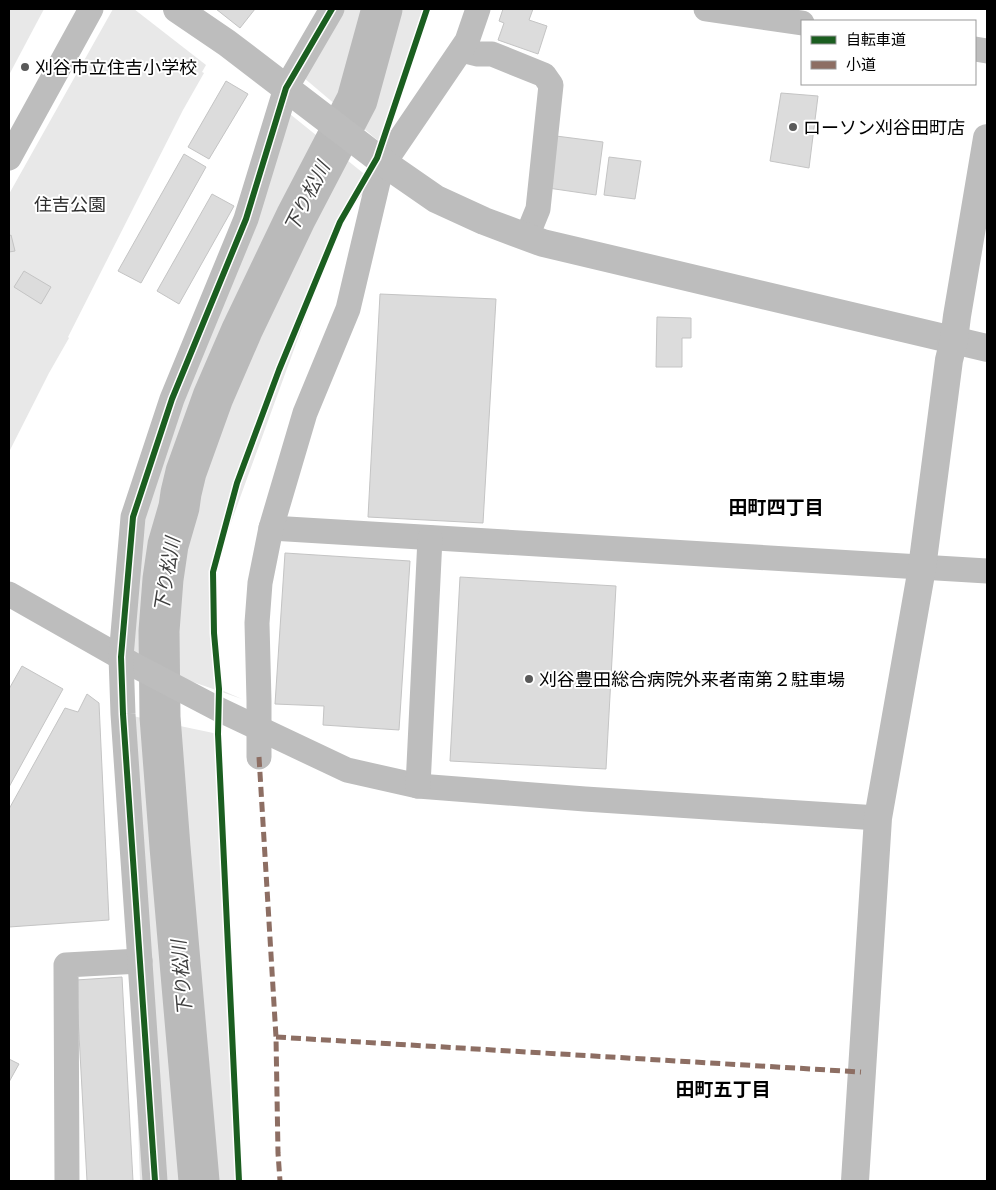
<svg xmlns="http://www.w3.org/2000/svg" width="996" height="1190" font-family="'Work Sans','Noto Sans JP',sans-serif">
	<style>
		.green { fill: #e8e8e8 }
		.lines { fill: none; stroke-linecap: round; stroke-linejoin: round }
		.river { stroke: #bababa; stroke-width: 41 }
		.building { fill: #dcdcdc; stroke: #c4c4c4 }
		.minor { stroke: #bdbdbd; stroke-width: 25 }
		.tertiary { stroke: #bdbdbd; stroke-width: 28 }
		.quiet { stroke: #8d6e63; stroke-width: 5; stroke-dasharray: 10 5; stroke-linecap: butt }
		.cycleway-casing { stroke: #fff; stroke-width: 9 }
		.cycleway { stroke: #1b5e20; stroke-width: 6 }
		.poi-dot { fill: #595959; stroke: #fff; stroke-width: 2 }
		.labels { text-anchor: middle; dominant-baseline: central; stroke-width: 4; stroke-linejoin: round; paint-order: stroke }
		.poi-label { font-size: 18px; fill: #000; stroke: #fff; text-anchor: start }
		.park-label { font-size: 18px; fill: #2d2d2d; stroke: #fff }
		.water-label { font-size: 19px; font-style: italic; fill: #3e3e3e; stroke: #fff }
		.neighbourhood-label { font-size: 19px; font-weight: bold; fill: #000; stroke: #fff }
	</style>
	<rect width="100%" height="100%" fill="#fff"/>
	<!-- green -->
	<g class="green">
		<path d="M9,9H44L9,75Z"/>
		<path d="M113,9H134L206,65L202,72L204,73L183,110L68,337L69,338L49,373L9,452V194Z"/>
		<path d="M333,9H428L420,28L382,144L297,72Z"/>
		<path d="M280,106L373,181L340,223L213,572L219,689L242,699L121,657L133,516Z"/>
		<path d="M123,714L218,734L238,1181H140Z"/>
	</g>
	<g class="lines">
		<!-- river -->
		<path class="river" d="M199,1181L170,847L160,717L159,631L163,579L168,545L179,507L181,493L186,472L213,397L242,330L296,217L357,100L382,9"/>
	</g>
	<!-- building -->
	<g class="building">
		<path d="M216,9H255L240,28Z"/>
		<path d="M503,9H533L529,20L547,26L538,54L498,40L504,23L499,21Z"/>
		<path d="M226,81L248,94L209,159L188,147Z"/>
		<path d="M781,93L818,96L809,168L770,161Z"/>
		<path d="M556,136L603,142L596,195L548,188Z"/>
		<path d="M184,154L206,167L141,283L118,271Z"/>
		<path d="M609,157L641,161L635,199L604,195Z"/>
		<path d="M212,194L234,206L179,304L157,291Z"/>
		<path d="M11,235L15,251L9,252V236Z"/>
		<path d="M24,271L51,287L41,304L14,287Z"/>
		<path d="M380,294L496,299L483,523L368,517Z"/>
		<path d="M657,317L691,318V338H682V367H656Z"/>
		<path d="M285,553L410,561L399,730L323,725L324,706L275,704Z"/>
		<path d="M460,577L616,586L606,769L450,761Z"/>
		<path d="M22,666L63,689L9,787V689Z"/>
		<path d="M87,694L99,703L109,920L9,927V809L65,708L78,712Z"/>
		<path d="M122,977L133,1181H87L76,980Z"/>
		<path d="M9,1059L19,1064L9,1082Z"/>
	</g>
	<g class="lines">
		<!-- minor -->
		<g class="minor">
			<path d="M706,9L802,23"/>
			<path d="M975,49L987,51"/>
			<path d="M462,50L478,54H492L544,75L551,85L538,209L527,236"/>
			<path d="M9,158L91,9"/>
			<path d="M271,528L987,571"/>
			<path d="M9,594L134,665L218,709L347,770L418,786L585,799L878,818"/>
			<path d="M259,757V701L257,623L260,583L271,528L305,413L348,309L378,182L384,163L467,41L478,9"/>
			<path d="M418,786L430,538"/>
			<path d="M67,1181L66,965L140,961"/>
			<path d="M155,1181L123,714L121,657L133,517L172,399L246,219L286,88L332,9"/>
		</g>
		<!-- tertiary -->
		<g class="tertiary">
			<path d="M177,9L227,43L384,163L436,199L484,221L543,243L987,348"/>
			<path d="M855,1181L878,818L922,568L949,360L954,340L957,316L987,138"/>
		</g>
		<!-- quiet -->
		<g class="quiet">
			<path d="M259,757L276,1037L278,1153L280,1181"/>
			<path d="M276,1037L861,1072"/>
		</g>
		<defs>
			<g id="cycleway">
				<path d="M155,1181L123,714L121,657L133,517L172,399L246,219L286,88L332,9"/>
				<path d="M239,1181L218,734L219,689L214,633L213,572L237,483L279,370L340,222L377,158L427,9"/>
			</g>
		</defs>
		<!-- cycleway casing -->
		<use href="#cycleway" class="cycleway-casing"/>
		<!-- cycleway -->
		<use href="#cycleway" class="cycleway"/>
	</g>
	<!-- markers -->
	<g class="poi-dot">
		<circle cx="25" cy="67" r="5"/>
		<circle cx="793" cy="127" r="5"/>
		<circle cx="529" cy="679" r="5"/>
	</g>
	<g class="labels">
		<!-- poi labels -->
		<g class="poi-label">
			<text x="35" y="67">刈谷市立住吉小学校</text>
			<text x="803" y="127">ローソン刈谷田町店</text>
			<text x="539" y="679">刈谷豊田総合病院外来者南第２駐車場</text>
		</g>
		<!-- park labels -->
		<g class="park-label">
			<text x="70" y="204">住吉公園</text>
		</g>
		<!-- water labels -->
		<g class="water-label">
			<text transform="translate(307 197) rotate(-63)">下り松川</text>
			<text transform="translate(167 575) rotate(-81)">下り松川</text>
			<text transform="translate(182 978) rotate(-95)">下り松川</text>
		</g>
		<!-- neighbourhood labels -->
		<g class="neighbourhood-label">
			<text x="776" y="507">田町四丁目</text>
			<text x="723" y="1089">田町五丁目</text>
		</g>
	</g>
	<!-- border -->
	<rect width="996" height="1190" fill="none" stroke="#000000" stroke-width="20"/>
	<!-- legend -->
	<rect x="801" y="20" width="175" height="65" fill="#ffffff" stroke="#999999"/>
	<rect x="811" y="36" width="25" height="8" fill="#1b5e20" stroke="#999999"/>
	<text x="846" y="45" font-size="15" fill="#000000">自転車道</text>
	<rect x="811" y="61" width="25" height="8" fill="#8d6e63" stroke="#999999"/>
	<text x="846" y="70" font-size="15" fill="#000000">小道</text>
</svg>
